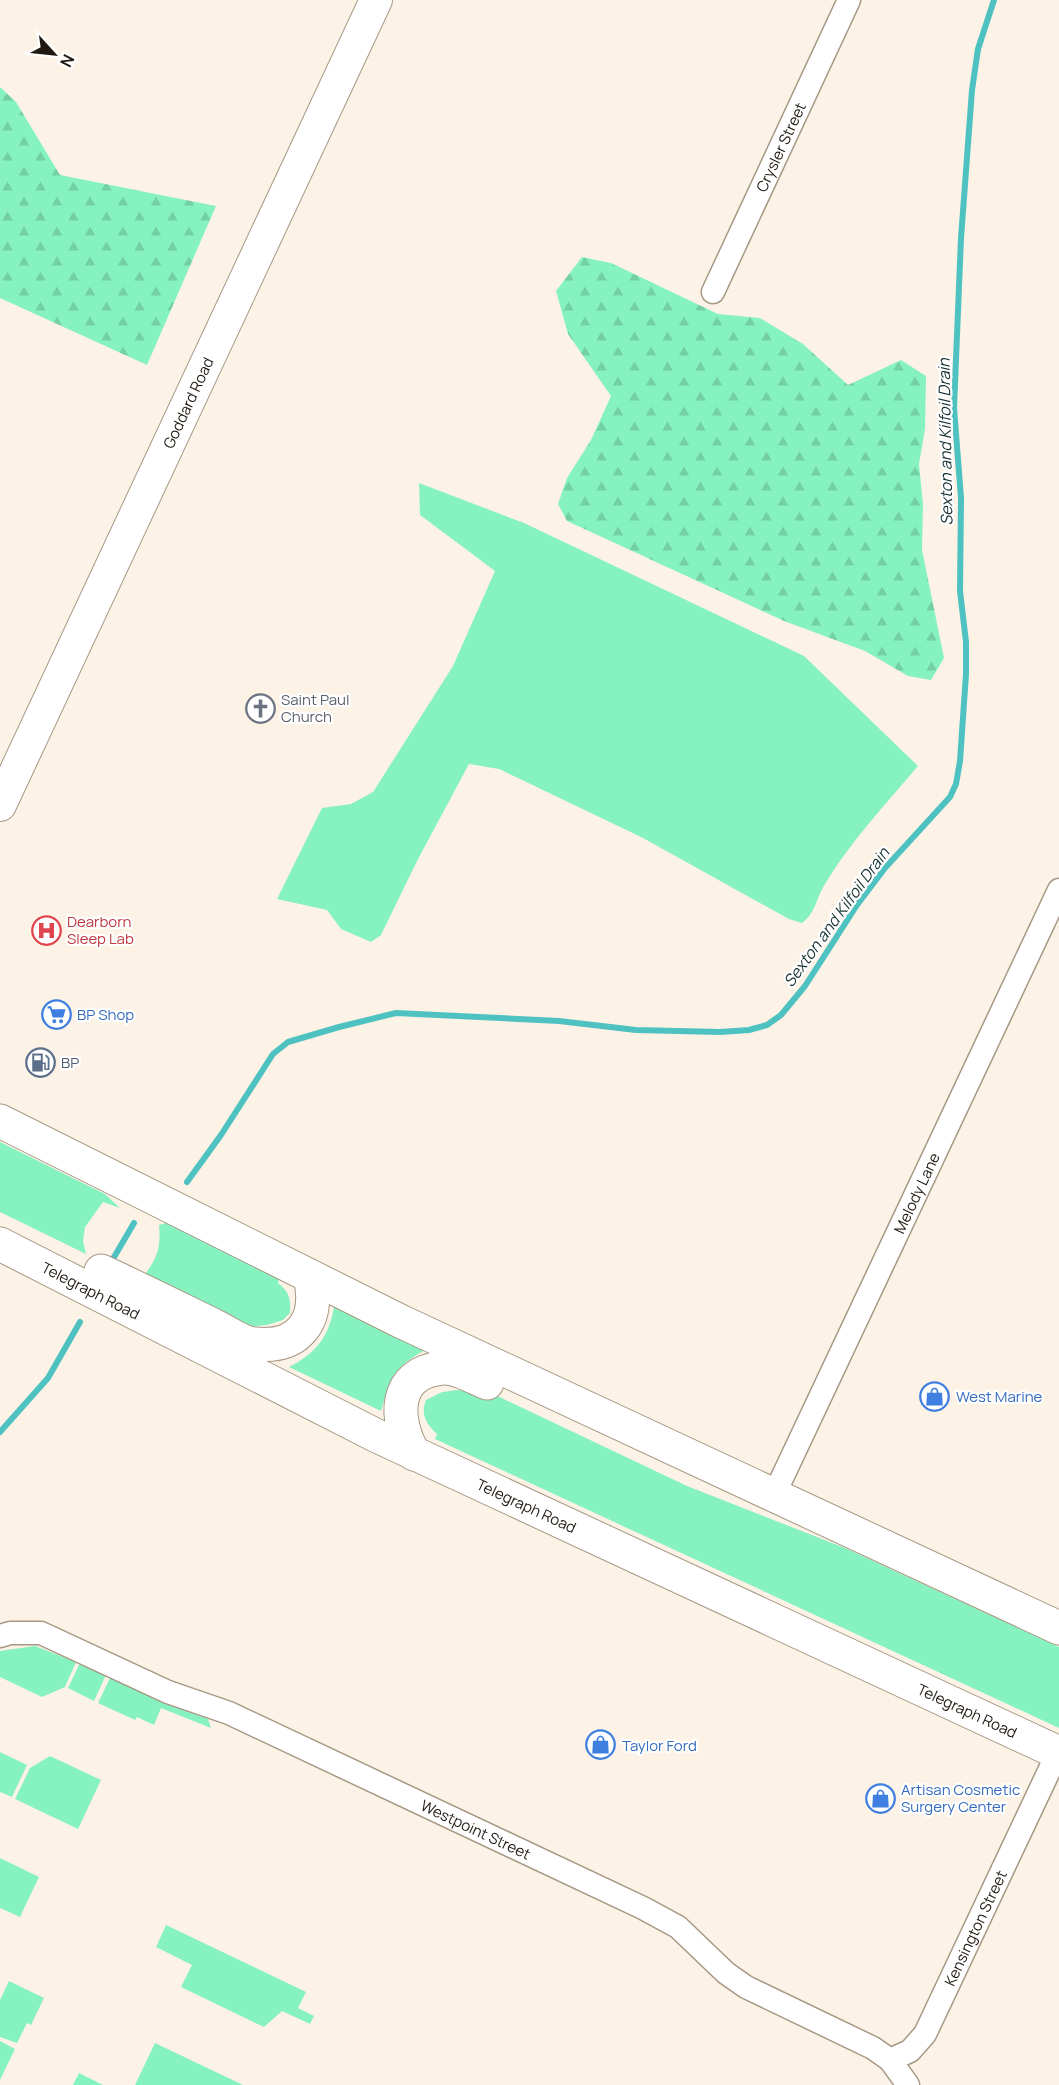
<svg xmlns="http://www.w3.org/2000/svg" width="1059" height="2085" font-family="Manrope,sans-serif">
	<style>
		.green { fill: #86f2c0 }
		.forest { fill: url(#forest-firs) }
		.lines { fill: none; stroke-linecap: round; stroke-linejoin: round }
		.stream { stroke: #4ec1c1; stroke-width: 6 }
		.minor-casing { stroke: #a79884; stroke-width: 25 }
		.secondary-casing { stroke: #a79884; stroke-width: 34 }
		.primary-casing { stroke: #a79884; stroke-width: 35 }
		.minor { stroke: #fff; stroke-width: 22 }
		.secondary { stroke: #fff; stroke-width: 32 }
		.primary { stroke: #fff; stroke-width: 33 }
		.labels { text-anchor: middle; dominant-baseline: central; stroke-width: 4.5; stroke-linejoin: round; paint-order: stroke }
		.street-label { font-size: 15px; fill: #1f1912; stroke: #fff }
		.worship-label { font-size: 15px; fill: #5b616d; stroke: #fff; text-anchor: start }
		.health-label { font-size: 15px; fill: #be3a42; stroke: #fff; text-anchor: start }
		.shop-label { font-size: 15px; fill: #366cbe; stroke: #fff; text-anchor: start }
		.service-label { font-size: 15px; fill: #4e5e75; stroke: #fff; text-anchor: start }
		.water-label { font-size: 16px; font-style: italic; fill: #193333; stroke: #fff }
	</style>
	<defs>
		<pattern id="forest-firs" width="22" height="20" patternUnits="userSpaceOnUse" patternTransform="scale(1.5)"><rect width="22" height="20" fill="#86f2c0"/><path d="M5 1l3.5 6h-7zM16 11l3.5 6h-7z" fill="#73cfa4"/></pattern>
	</defs>
	<rect width="100%" height="100%" fill="#fdf2e6"/>
	<!-- green -->
	<g class="green">
		<path d="M419,483L524,523L804,656L918,766C886,804 850,842 825,884C816,898 816,913 802,923L789,919L643,838L499,769L469,764L417,861L381,935L371,942L341,929L327,910L277,899L322,808L351,804L373,792L453,666L495,571L420,515Z"/>
		<path d="M0,1142L105,1194L120,1208L103,1202L85,1227L83,1241L86,1254L0,1212Z"/>
		<path d="M166,1223L279,1279L278,1283C289,1292 291,1298 290,1313L283,1320L267,1325L246,1327L145,1274C158,1257 161,1246 159,1225Z"/>
		<path d="M334,1306L425,1350C393,1368 391,1377 381,1411L289,1367C315,1354 330,1336 334,1306Z"/>
		<path d="M457,1390L489,1392L687,1486L845,1548L1059,1647V1728L435,1439L437,1434C427,1425 420,1414 426,1400L442,1392Z"/>
		<path d="M35,1646L76,1662L65,1687L42,1697L0,1677V1651Z"/>
		<path d="M80,1663L106,1675L94,1701L68,1688Z"/>
		<path d="M110,1678L169,1705L208,1719L211,1728L161,1708L154,1725L137,1717L135,1720L98,1703Z"/>
		<path d="M0,1752L27,1765L12,1797L0,1792Z"/>
		<path d="M50,1756L101,1780L78,1829L15,1799L30,1768Z"/>
		<path d="M0,1858L39,1877L20,1917L0,1908Z"/>
		<path d="M166,1925L306,1992L298,2008L314,2016L310,2024L282,2011L264,2027L181,1987L192,1965L156,1947Z"/>
		<path d="M9,1981L44,1998L31,2025L27,2023L17,2043L0,2037V2000Z"/>
		<path d="M0,2041L15,2049L0,2080Z"/>
		<path d="M155,2043L243,2085H135Z"/>
		<path d="M79,2073L103,2085H73Z"/>
	</g>
	<!-- forest -->
	<g class="forest">
		<path d="M0,87L16,102L60,175L216,206L147,365L0,298Z"/>
		<path d="M582,257L611,263L718,314L760,318L803,344L848,385L901,360L926,376L925,429L919,464L923,504L922,550L944,658L931,680L908,676L865,651L784,621L567,521L558,504L567,478L591,440L611,396L568,334L556,291Z"/>
	</g>
	<g class="lines">
		<!-- stream -->
		<g class="stream">
			<path d="M187,1182L221,1135L273,1054L288,1042L339,1027L396,1013L559,1021L636,1030L720,1032L749,1030L767,1025L781,1015L805,986L857,905L885,868L950,797L956,784L960,761L966,674V642L960,591L961,498L954,408L961,238L972,90L978,49L994,0"/>
			<path d="M110,1264L134,1223"/>
			<path d="M0,1432L48,1378L80,1322"/>
		</g>
		<defs>
			<g id="minor">
				<path id="s1" d="M713,292L849,0"/>
				<path id="s2" d="M774,1495L1059,890"/>
				<path id="s3" d="M0,1636L10,1633H41L168,1692L229,1713L643,1908L678,1927L726,1973L746,1987L873,2048L890,2060L908,2085"/>
				<path id="s4" d="M890,2060L910,2051L925,2034L1058,1752"/>
			</g>
			<g id="secondary">
				<path id="s5" d="M0,805L376,0"/>
			</g>
			<g id="primary">
				<path d="M0,1121L400,1321L1059,1628"/>
				<path id="s6" d="M0,1244L377,1436L1059,1753"/>
				<path d="M101,1271C140,1289 178,1308 217,1327C227,1332 242,1343 254,1344C301,1349 320,1319 310,1276"/>
				<path d="M414,1454C394,1420 392,1372 443,1368C456,1367 475,1378 487,1383"/>
			</g>
		</defs>
		<!-- minor casing -->
		<use href="#minor" class="minor-casing"/>
		<!-- secondary casing -->
		<use href="#secondary" class="secondary-casing"/>
		<!-- primary casing -->
		<use href="#primary" class="primary-casing"/>
		<!-- minor -->
		<use href="#minor" class="minor"/>
		<!-- secondary -->
		<use href="#secondary" class="secondary"/>
		<!-- primary -->
		<use href="#primary" class="primary"/>
	</g>
	<!-- icons -->
	<defs>
		<symbol id="church-ring" viewBox="-11 -11 22 22"><circle r="9.5" fill="#fff" stroke="#6b7280" stroke-width="1.5"/><path d="M-1.2-6h2.4v3.5h3.3v2.4h-3.3V6h-2.4V-.1h-3.3v-2.4h3.3Z" fill="#6b7280"/></symbol>
		<symbol id="hospital-ring" viewBox="-11 -11 22 22"><circle r="9.5" fill="#fff" stroke="#e0444e" stroke-width="1.5"/><path d="M-5-5h3v3.5h4V-5h3V5h-3V1.5h-4V5h-3Z" fill="#e0444e"/></symbol>
		<symbol id="supermarket-ring" viewBox="-11 -11 22 22"><circle r="9.5" fill="#fff" stroke="#3f7fe0" stroke-width="1.5"/><path d="M-6-5.5h2.5l.6 2H6L4.5 2H-2.5L-4.4-4H-6ZM-1.5 3.2a1.3 1.3 0 1 0 .1 0ZM3 3.2a1.3 1.3 0 1 0 .1 0Z" fill="#3f7fe0"/></symbol>
		<symbol id="fuel-ring" viewBox="-11 -11 22 22"><circle r="9.5" fill="#fff" stroke="#5c6f8a" stroke-width="1.5"/><path d="M-5.5-6h7V0h2V4h1.3V-2.5L3-4.5l.8-.8L6-3V5H2.5V1h-1V6h-7ZM-4.2-4.7v3.2H.2V-4.7Z" fill="#5c6f8a"/></symbol>
		<symbol id="shop-ring" viewBox="-11 -11 22 22"><circle r="9.5" fill="#fff" stroke="#3f7fe0" stroke-width="1.5"/><path d="M-5-2.5h2.3a2.7 3.5 0 0 1 5.4 0H5L5.5 6h-11ZM-1.5-2.5h3a1.5 2.3 0 0 0-3 0Z" fill="#3f7fe0"/></symbol>
	</defs>
	<g fill-rule="evenodd">
		<use href="#church-ring" x="244" y="692" width="33" height="33"/>
		<use href="#hospital-ring" x="30" y="914" width="33" height="33"/>
		<use href="#supermarket-ring" x="40" y="998" width="33" height="33"/>
		<use href="#fuel-ring" x="24" y="1046" width="33" height="33"/>
		<use href="#shop-ring" x="918" y="1380" width="33" height="33"/>
		<use href="#shop-ring" x="584" y="1728" width="33" height="33"/>
		<use href="#shop-ring" x="864" y="1782" width="33" height="33"/>
	</g>
	<g class="labels">
		<!-- street labels -->
		<g class="street-label">
			<text stroke="none"><textPath href="#s1" startOffset="160">Crysler Street</textPath></text>
			<text stroke="none"><textPath href="#s5" startOffset="444">Goddard Road</textPath></text>
			<text stroke="none"><textPath href="#s2" startOffset="334">Melody Lane</textPath></text>
			<text stroke="none"><textPath href="#s6" startOffset="102">Telegraph Road</textPath></text>
			<text stroke="none"><textPath href="#s6" startOffset="588">Telegraph Road</textPath></text>
			<text stroke="none"><textPath href="#s6" startOffset="1074">Telegraph Road</textPath></text>
			<text stroke="none"><textPath href="#s3" startOffset="519">Westpoint Street</textPath></text>
			<text stroke="none"><textPath href="#s4" startOffset="162">Kensington Street</textPath></text>
		</g>
		<!-- worship labels -->
		<g class="worship-label">
			<text x="281" y="699">Saint Paul<tspan x="281" dy="17">Church</tspan></text>
		</g>
		<!-- health labels -->
		<g class="health-label">
			<text x="67" y="921">Dearborn<tspan x="67" dy="17">Sleep Lab</tspan></text>
		</g>
		<!-- shop labels -->
		<g class="shop-label">
			<text x="77" y="1014">BP Shop</text>
			<text x="956" y="1396">West Marine</text>
			<text x="622" y="1745">Taylor Ford</text>
			<text x="901" y="1789">Artisan Cosmetic<tspan x="901" dy="17">Surgery Center</tspan></text>
		</g>
		<!-- service labels -->
		<g class="service-label">
			<text x="61" y="1062">BP</text>
		</g>
		<!-- water labels -->
		<g class="water-label">
			<text transform="translate(945 442) rotate(-91)">Sexton and Kilfoil Drain</text>
			<text transform="translate(836 917) rotate(-54)">Sexton and Kilfoil Drain</text>
		</g>
	</g>
	<!-- north arrow -->
	<g transform="translate(54 54) rotate(117)" stroke="#ffffff" stroke-width="4.5" paint-order="stroke">
	<path d="M0-4.5L10 22L0 15L-10 22Z" fill="#1f1912"/>
	<text y="-9" font-size="16" font-weight="bold" text-anchor="middle" fill="#1f1912">N</text>
	</g>
</svg>
